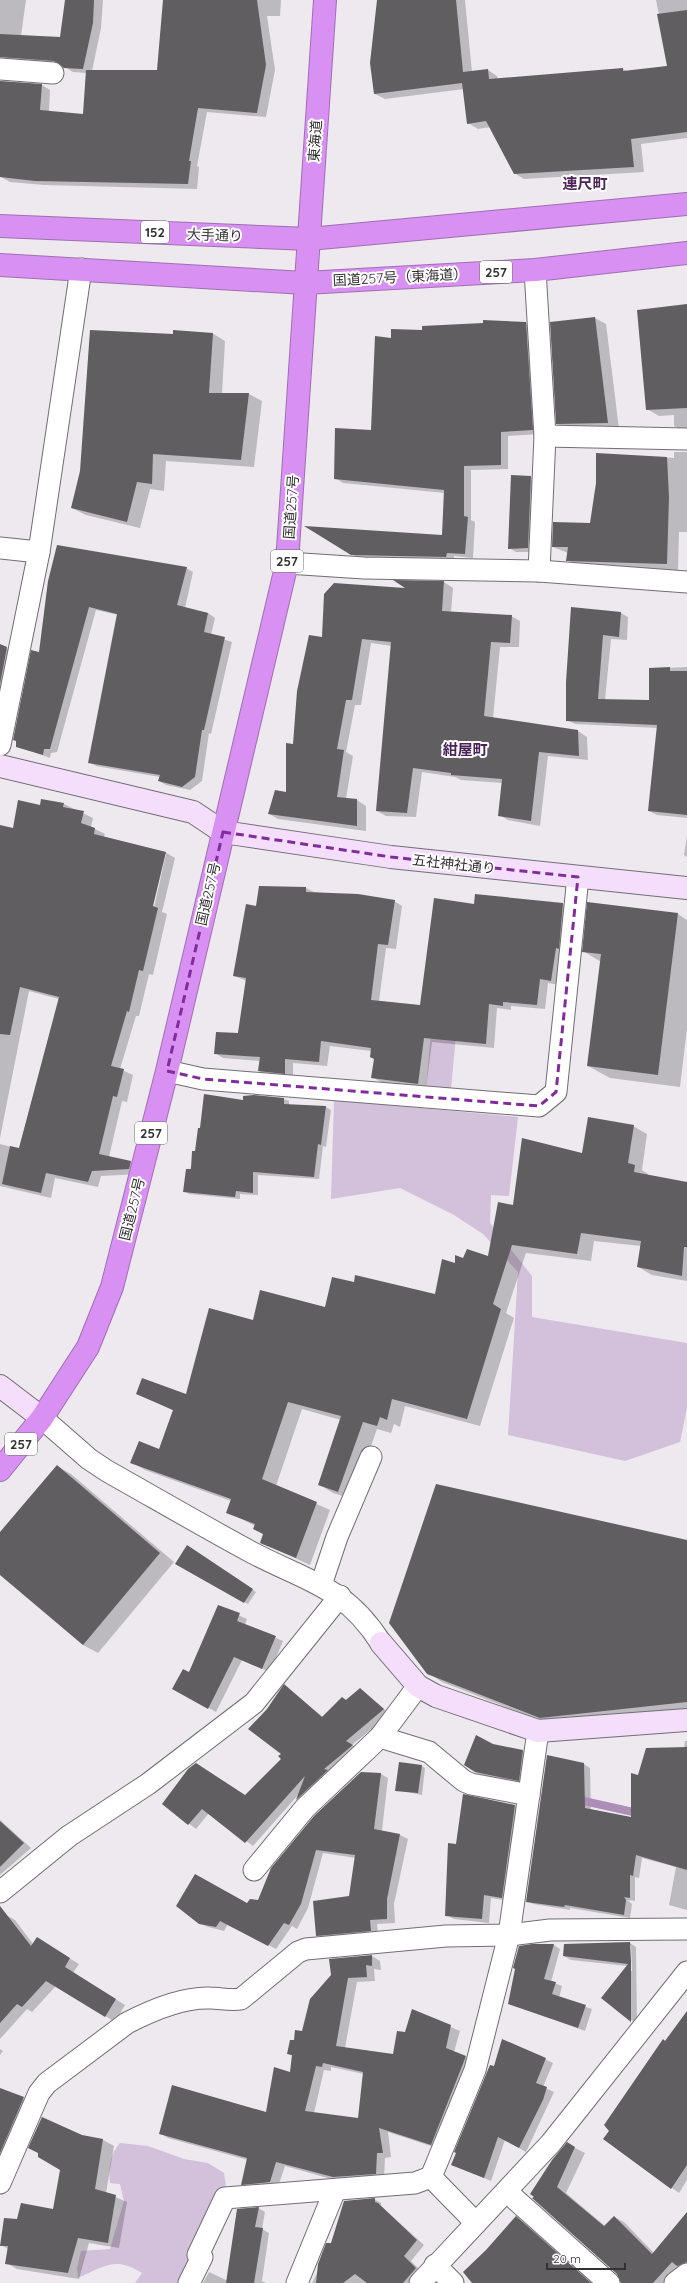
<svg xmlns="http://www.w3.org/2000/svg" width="687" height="2283" font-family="Quicksand,'Noto Sans JP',sans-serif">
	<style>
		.green { fill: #d3c0da }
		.shadow { fill: #0003; fill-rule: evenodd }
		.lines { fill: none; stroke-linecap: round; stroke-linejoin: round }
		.stream { stroke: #ac8eb7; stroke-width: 8 }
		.building { fill: #615e62; fill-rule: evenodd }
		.street-casing { stroke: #716e72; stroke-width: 23 }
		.secondary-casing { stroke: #716e72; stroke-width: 24 }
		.highway-casing { stroke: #9f6fb0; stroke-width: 24 }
		.street { stroke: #fff; stroke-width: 21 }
		.secondary { stroke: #f4defb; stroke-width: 22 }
		.highway { stroke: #d990f3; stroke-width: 22 }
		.marked { fill: none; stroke: #812c9b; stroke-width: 3; stroke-dasharray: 8 5; stroke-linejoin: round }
		.labels { text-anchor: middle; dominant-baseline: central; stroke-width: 4; stroke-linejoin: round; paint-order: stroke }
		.shield { fill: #fff; stroke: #706f70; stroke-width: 1 }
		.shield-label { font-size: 13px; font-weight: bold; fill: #333133 }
		.street-label { font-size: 14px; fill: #333133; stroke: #fff }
		.neighbourhood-label { font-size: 15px; font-weight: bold; fill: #4b2359; stroke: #fff }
	</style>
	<rect width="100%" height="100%" fill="#ede9ef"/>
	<!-- green -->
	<g class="green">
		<path d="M432,1021L457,1024L451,1089L426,1087Z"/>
		<path d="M334,1100L518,1117L509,1196L491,1195L490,1223L532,1276V1317L687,1343V1408L680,1442L625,1461L508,1435L518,1272L483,1234L454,1215L400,1188L331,1199Z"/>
		<path d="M120,2143L148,2146L184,2159L208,2163L224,2173L226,2186L178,2283H135L142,2273C115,2256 105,2266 78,2278L77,2268L81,2251L110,2249L124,2201L120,2184L110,2183C108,2167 110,2155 120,2143Z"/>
	</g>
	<!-- shadow -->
	<g class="shadow">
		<path d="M0,0H26L21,36L61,38L66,0H103L101,28L92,71H158L164,0H281L280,16H267L275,70L266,117L207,112L197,166L199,167L197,189L44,185L10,182L1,177L0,167V82L42,85L50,90L49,112L84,115L87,73L73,72L62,65L10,61L0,68Z"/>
		<path d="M381,0H465L472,72L488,70L497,76L498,80L623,69L628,72L669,66L656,0H687V138L641,144L644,172L524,179L514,173L491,127L478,129L468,123L464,89L385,99L375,94Z"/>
		<path d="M687,305V433L674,426V415L659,416L647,409Z"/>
		<path d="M595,318L606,324L619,429L569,430L557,424Z"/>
		<path d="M526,323L534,327L540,434L508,436V469L471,470V520L475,522L473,558L454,556V561L360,559L352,554L443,536L445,493L343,483L335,478L372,431L392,339L423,331Z"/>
		<path d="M212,333L225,341L222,394H249L262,401L254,467L166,461L164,491L150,489L140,528L86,515L72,508L174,335Z"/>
		<path d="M674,452H687V532H679L678,570L579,567L568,560V553L553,547L591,524L597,484V454L674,458Z"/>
		<path d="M531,477L539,481L535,552H516L509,548Z"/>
		<path d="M186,568L193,572L185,608L208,613L215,618L211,635L232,642L211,734L209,733L202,781L190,790L166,785L159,781L160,777L96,766L89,762L118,615L96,610L57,752L51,753L50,758L17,746L40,653L49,581Z"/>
		<path d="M396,582H444L453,588L451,612L511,616L520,621L519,647H500L493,718L578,731L587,737L588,760L548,756L540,826L508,820L499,815L503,783L461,780L455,777L422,772L416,817L386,816L377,811L392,646L371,643L361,705H355L346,752L353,756L346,799L357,800L366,806V831L278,819L269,814L287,793L293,745L322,638L409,589Z"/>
		<path d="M572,608L621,613L628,617L627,640L611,639L605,700L650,701V669L687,667V818L657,815L649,811L658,728L575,724L567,720Z"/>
		<path d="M0,645L14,652L0,723Z"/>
		<path d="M64,804L93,818L91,827L105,834L104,837L165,852L175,858L162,912L167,914L153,975L149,974L139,1016H136L120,1069L133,1075L127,1102L122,1101L109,1157L131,1162L140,1167L139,1174L101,1176L98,1187L55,1178L51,1198L0,1186V1144L19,1149L59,999L29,991L0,1138V826L13,830L41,806ZM164,854H166L153,912L151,911Z"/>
		<path d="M687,836V857L684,855Z"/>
		<path d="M260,887L306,888L314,892L394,901L402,906L396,949L386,948L379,1001L421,1006L475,905L476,895L563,904L571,908L560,985L548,983L545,1009L511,1006V1010L497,1008L494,1048L432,1042L426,1088L381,1082L372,1077L375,1059L371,1051L330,1046L327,1066L293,1063V1078L267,1076L259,1071L260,1061L223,1058L215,1053L238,1034L247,981L234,976L257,907Z"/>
		<path d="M588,903L678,914L687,920V1029L680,1087L610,1078L588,1066L601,962L583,951Z"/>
		<path d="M284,1099L289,1101V1105L326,1107L331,1110L326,1147L323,1146L319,1179L258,1175V1195L240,1194V1199L189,1194L184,1191L195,1152L244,1101Z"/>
		<path d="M633,1126L647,1134L642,1170L648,1174V1176L687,1183V1281L652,1275L638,1267L641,1246L594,1241L591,1261L526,1253L506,1313L514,1318L480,1426L405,1406L400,1427L394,1424L391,1433L377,1429L352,1499L333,1493L320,1485L341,1420L302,1409L276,1486L330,1510L310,1565L262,1543L264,1535L255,1526L228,1512L231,1501L145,1470L131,1462L160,1450L174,1411L137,1393L187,1396L254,1321L326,1308L354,1283L436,1295L455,1264L463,1259L489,1257L514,1206L583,1154Z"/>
		<path d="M57,1466L71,1474L174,1562L98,1653L83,1645L0,1574V1533Z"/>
		<path d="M687,1541V1711L555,1726L442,1682L428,1673Z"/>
		<path d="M191,1548L256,1592L248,1604L177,1563Z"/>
		<path d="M218,1606L247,1619L245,1625L283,1641L270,1672L242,1660L216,1712L173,1688L189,1673Z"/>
		<path d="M285,1686L323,1717L360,1689L390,1714L352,1745L359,1749L304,1803L297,1800L299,1794L253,1846L209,1813L196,1829L164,1804L245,1796L282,1759L283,1754L268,1709Z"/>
		<path d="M685,1741H687V1910L669,1905L676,1867L642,1858L639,1878L635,1877V1901L627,1900L632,1904L630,1918L570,1908V1910L533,1904L527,1901L548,1757L584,1764L590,1768L591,1810L632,1818L639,1776L684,1748Z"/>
		<path d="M493,1745L523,1751L529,1755L525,1784L482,1775L475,1772Z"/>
		<path d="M422,1766L425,1768L422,1795L396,1790Z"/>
		<path d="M381,1774L388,1778L382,1831L400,1835L408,1839L394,1904L395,1923L377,1924L378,1935L325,1940L317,1935L350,1896L356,1858L323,1853L308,1908L297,1929L292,1926L276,1949L228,1924L224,1931L208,1927L199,1923L258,1902Z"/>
		<path d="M464,1795L515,1806L522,1810L509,1901L491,1898L489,1923L454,1919L446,1915Z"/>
		<path d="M0,1820L31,1848L0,1875Z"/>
		<path d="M6,1915L15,1920L33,1944H46L79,1964L73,1973L125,2005L115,2022L56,1986L32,2012L27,2009L0,2039V1919Z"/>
		<path d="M630,1943L636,1947L637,2024L602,1998L628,1966L571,1960L564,1956L565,1945ZM629,1946H631L632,1971H630Z"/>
		<path d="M554,1945L560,1949L551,1982L562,1986L559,1998L592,2009L585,2031L510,2004L519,1947Z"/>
		<path d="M372,1956L380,1961L381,1970L374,1969L375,1981L357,1982L345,2048L393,2055L406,2033L412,2010L460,2031L454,2052L474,2062L440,2149L388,2132L391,2157L385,2158L384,2179L342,2182L285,2166L278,2187L250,2189L242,2184L248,2160L168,2138L160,2133L267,2114L291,2073L293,2056L288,2054L295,2041L303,2032L310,1999ZM331,2067L364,2074L359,2119L314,2113L324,2070L331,2071Z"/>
		<path d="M687,2013V2180L679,2193L604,2139L665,2042Z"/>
		<path d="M503,2040L553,2063L543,2087L554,2092L526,2152L505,2140L491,2181L453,2165L494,2068Z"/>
		<path d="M0,2049L3,2051L0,2055Z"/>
		<path d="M0,2089L31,2102L9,2141L7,2140L0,2157Z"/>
		<path d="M82,2136L103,2140L114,2146L106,2193L127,2202L119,2248L89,2243L79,2279L17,2269L6,2263L8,2249L1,2245L18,2220L53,2211L61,2169Z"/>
		<path d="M567,2144L585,2153L566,2193L605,2226L614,2217L624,2222L654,2253L687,2224V2271L667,2283H629L533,2198Z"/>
		<path d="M374,2199L381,2203V2206L424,2245L411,2261L422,2272L413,2283H312L332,2244Z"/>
		<path d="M258,2208L265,2212L262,2229L269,2233L262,2281L266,2283H203L209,2272L228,2281Z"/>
		<path d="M516,2218L523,2222L593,2283H474L487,2251Z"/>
	</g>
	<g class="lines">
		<!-- stream -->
		<path class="stream" d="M575,1799L642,1814"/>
	</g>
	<!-- building -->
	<g class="building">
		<path d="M65,0H94L93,23L83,69L64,68L54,61L0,57V34L60,37Z"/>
		<path d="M163,0H257L266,65L257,113L198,108L189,161H191L188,184L35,181L0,177V81L42,84L40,110L83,114L86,70H157Z"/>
		<path d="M377,0H456L463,72L488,69L489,79L623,68V71L667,66L657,14L687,10V132L631,139L634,167L514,174L486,121L467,124L462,83L374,94L370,63Z"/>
		<path d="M687,304V408L646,410L637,310Z"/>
		<path d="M595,317L608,423L556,424L550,322Z"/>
		<path d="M483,320L526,322L533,430L501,432V465L464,466V516L468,517L465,554L447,553L446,557L351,555L304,526L442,535L444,490L334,479L335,428L371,430L375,336L391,338V329L422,330V326L483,323Z"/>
		<path d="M90,330L173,334V330L213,333L209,393H249L241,460L153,454L152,484L137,482L127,522L71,508L80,471Z"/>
		<path d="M596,453L667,457L669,497L667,564L566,561L568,547H552L553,522L590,523L596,483Z"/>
		<path d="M511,475L531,476L528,548L508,549Z"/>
		<path d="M57,545L187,567L177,605L208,613L204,632L225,637L204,730H202L195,777L182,787L158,781L160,775L88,763L117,614L89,607L50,749H44L43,755L16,747V741L13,740L31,650L39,652L48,581Z"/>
		<path d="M393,580L444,581L442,611L512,615L510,643L491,642L484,716L578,730L579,756L539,752L531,821L498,816L502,779L451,775V773L413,768L407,813L376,811L391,642L362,639L352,700H346L337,749L344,750L337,797L357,799V826L268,814L275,790L286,792V743L293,744L297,691L309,635L322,637L324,594L334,583L405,588Z"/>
		<path d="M571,607L621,612L619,637L603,635L598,699L649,700V668L670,667V671H687V815L648,811L657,725L566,721V682Z"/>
		<path d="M0,644L7,647L0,684Z"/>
		<path d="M41,799L64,803L63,807L84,811L81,823L95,828L94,834L166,852L153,906L158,908L143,971L139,970L129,1012L127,1011L111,1066L124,1069L117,1097L113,1096L99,1154L131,1161L129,1169L92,1171L88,1182L46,1173L41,1193L2,1184L10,1146L19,1148L59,997L20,987L10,1035L0,1034V825L13,828L18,800L40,805Z"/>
		<path d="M259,886L306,887V892L358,894L395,900L388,945L378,944L371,1000L420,1005L434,898L474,904L475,894L563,903L559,949L556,948L551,981L540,979L537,1005L503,1002V1006L489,1004L486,1044L424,1038L418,1084L371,1078L374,1059L370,1057L371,1048L321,1041L319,1062L285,1059V1074L258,1071L260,1057L214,1054L216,1032L238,1033L246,978L233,976L246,904L256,906Z"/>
		<path d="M587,902L678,913L658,1075L587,1066L601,954L582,952Z"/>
		<path d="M204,1094L243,1100V1096L254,1095L284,1098V1104L326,1106L321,1145L318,1144L314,1177L253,1172V1193L236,1191L235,1197L183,1192L186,1169H191L192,1151H195L198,1128H200Z"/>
		<path d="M588,1117L634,1125L628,1163L635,1165L634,1172L687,1182V1247H684L682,1276L637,1267L641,1241L581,1233L577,1254L512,1245L493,1304L501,1309L467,1419L392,1399L387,1420L380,1417L377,1426L363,1422L338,1492L318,1485L341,1416L288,1402L262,1479L317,1502L296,1558L260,1543L263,1534L253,1529L255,1524L226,1513L231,1499L130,1463L139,1441L159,1449L173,1410L136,1394L142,1378L186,1394L209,1308L253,1320L260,1290L325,1307L332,1277L354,1282L355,1275L435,1294L442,1259L455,1263V1255L463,1258L467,1249L488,1256L498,1202L513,1205L522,1138L582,1153Z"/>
		<path d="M57,1465L160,1553L83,1645L0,1575V1532Z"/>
		<path d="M436,1484L687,1540V1702L540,1718L427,1674L389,1623Z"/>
		<path d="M187,1545L253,1589L244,1603L175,1564Z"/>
		<path d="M218,1605L240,1613L237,1621L276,1636L262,1669L234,1657L208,1709L172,1689L183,1669L189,1672Z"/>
		<path d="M284,1684L322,1717L342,1697L346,1700L360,1688L384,1709L346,1741L353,1745L324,1769L328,1770L296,1800L305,1776L245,1843L202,1809L188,1825L162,1804L188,1769L196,1763L245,1795L281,1759L278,1756L281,1754L248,1729L267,1709Z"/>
		<path d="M476,1735L493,1744L523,1750L519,1781L475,1772L464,1765Z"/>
		<path d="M687,1747V1870L636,1855L633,1876L630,1875V1898L624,1897L626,1900L624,1915L565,1905L564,1907L526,1902L547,1755L584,1763L585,1808L631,1817V1773L638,1775L646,1748Z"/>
		<path d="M399,1762L422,1765L418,1793L395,1791Z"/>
		<path d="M361,1772L381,1773L374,1829L400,1834L387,1899V1919L370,1920L371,1931L316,1936L313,1901L349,1896L355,1855L316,1850L301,1904L289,1925L284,1923L268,1946L220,1921L216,1927L199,1924L176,1906L195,1874L247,1903L250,1899L258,1900L271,1868L314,1816Z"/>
		<path d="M463,1794L515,1805L502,1898L484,1895L482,1919L445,1916L448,1843L456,1844Z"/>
		<path d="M0,1821L24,1843L0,1867Z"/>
		<path d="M0,1906L31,1946L37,1937L70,1958L65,1967L116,1999L105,2017L46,1981L22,2007L17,2004L0,2023Z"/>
		<path d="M630,1942L631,1961V2022L601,1998L628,1964L563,1956L564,1944Z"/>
		<path d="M532,1944H554L544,1979L556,1982L552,1994L586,2005L578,2028L508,2004L515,1969L513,1968L519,1946Z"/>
		<path d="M372,1955V1966L366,1965L367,1977L348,1978L336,2046L393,2054L397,2031L405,2032L412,2009L451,2025L446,2048L466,2056L431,2145L379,2128L383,2153H377L376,2174L333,2177L276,2162L270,2182L241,2185L247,2158L159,2134L172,2085L266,2112L274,2067L290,2072L292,2055L287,2054L290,2040H294L295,2030L302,2031L310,1999L331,1975L329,1959ZM323,2063L363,2072L358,2118L305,2111L316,2066L322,2067Z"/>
		<path d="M687,2011V2165L671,2189L603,2139L609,2131L604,2125L663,2039L665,2041Z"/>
		<path d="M502,2039L546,2058L536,2083L547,2087L543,2100L519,2148L498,2137L484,2178L451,2165L456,2153L454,2152L487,2072L490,2065L494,2066Z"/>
		<path d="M0,2088L24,2097L0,2153Z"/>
		<path d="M42,2117L82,2135L103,2139L95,2189L116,2195L108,2243L78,2238L68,2273L5,2264L8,2246H0L4,2218L17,2219L21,2203L53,2209L60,2170L38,2157V2153L28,2148Z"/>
		<path d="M567,2142L575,2147L557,2187L604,2226L614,2216L652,2254L687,2212V2262L677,2266L672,2262L653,2283H621L617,2274L532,2198L534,2197L530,2194L552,2160Z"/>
		<path d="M375,2198V2202L378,2203L417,2240L404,2256L416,2268L403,2283H367L355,2274L343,2283H316L318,2264L326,2243H331L344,2201Z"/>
		<path d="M259,2207L255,2227L263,2228L254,2283H226L237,2209Z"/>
		<path d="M516,2216L591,2283H472L463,2272L486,2250Z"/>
	</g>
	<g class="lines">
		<defs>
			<g id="street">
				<path d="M0,69L53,73"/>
				<path d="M535,270L545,436L539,571"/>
				<path d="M545,436L687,439"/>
				<path d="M0,548L39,552"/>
				<path d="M287,563L364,568L539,571L687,582"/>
				<path d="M0,745L39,552L81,269"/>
				<path d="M167,1071L203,1079L539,1106L556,1092L578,877"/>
				<path d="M42,1418L89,1459L107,1471C155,1498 203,1526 251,1552C306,1581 345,1586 381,1643"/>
				<path d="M321,1585L337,1537L371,1457"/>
				<path d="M380,1737L429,1752L464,1781L471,1784L529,1795"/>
				<path d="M254,1870L305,1808L380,1737L418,1686"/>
				<path d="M0,1892L69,1836L148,1784L254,1703L340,1596"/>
				<path d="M0,2183L39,2093L47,2083L127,2023C152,2010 182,1997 210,1998C221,1998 230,2001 241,1999L298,1952L306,1949L446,1936L509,1935L550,1930L687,1929"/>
				<path d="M507,2192L609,2283"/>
				<path d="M476,2223L431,2177L475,2070L509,1935L538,1731"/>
				<path d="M435,2265L453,2283"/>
				<path d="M189,2283L202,2257L198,2255L225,2198L415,2183L431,2177"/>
				<path d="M297,2283L335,2190"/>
				<path d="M420,2283L551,2143L687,1972"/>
				<path d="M675,2283L687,2274"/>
			</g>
			<g id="secondary">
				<path d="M0,766L193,812L223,832L391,857L687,888"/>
				<path d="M0,1386L42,1418"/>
				<path d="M381,1643L418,1686L436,1696L538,1731L687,1720"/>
			</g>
			<g id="highway">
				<path d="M0,226L309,239L687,204"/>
				<path d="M0,265L305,283L535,270L687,253"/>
				<path d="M0,1470L42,1418L88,1347L112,1287L167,1071L287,563L325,0"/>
			</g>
		</defs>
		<!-- street casing -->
		<use href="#street" class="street-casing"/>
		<!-- secondary casing -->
		<use href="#secondary" class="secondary-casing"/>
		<!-- highway casing -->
		<use href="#highway" class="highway-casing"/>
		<!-- street -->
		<use href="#street" class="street"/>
		<!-- secondary -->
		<use href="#secondary" class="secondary"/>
		<!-- highway -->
		<use href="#highway" class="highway"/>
	</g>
	<!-- marked area -->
	<path class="marked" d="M223,832L391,857L578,877L556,1092L539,1106L203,1079L167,1071Z"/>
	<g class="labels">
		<!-- shield labels -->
		<g class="shield">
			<rect x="141" y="221" width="28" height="22" rx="3"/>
			<rect x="480" y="261" width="32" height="22" rx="3"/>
			<rect x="271" y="550" width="32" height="22" rx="3"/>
			<rect x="135" y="1122" width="32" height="22" rx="3"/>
			<rect x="5" y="1433" width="32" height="22" rx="3"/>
		</g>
		<g class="shield-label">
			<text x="155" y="232">152</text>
			<text x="496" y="272">257</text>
			<text x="287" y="561">257</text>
			<text x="151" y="1133">257</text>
			<text x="21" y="1444">257</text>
		</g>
		<!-- street labels -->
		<g class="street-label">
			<text transform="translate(315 141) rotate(-86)">東海道</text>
			<text transform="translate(215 235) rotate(2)">大手通り</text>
			<text transform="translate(400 277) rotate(-3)">国道257号（東海道）</text>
			<text transform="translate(291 507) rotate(-86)">国道257号</text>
			<text transform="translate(454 864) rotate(6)">五社神社通り</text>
			<text transform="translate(208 894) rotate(-77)">国道257号</text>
			<text transform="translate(132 1209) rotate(-76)">国道257号</text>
		</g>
		<!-- neighbourhood labels -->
		<g class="neighbourhood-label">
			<text x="585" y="183">連尺町</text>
			<text x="465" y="749">紺屋町</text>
		</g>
	</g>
	<!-- scale -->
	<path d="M547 2263v6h78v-6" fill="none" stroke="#333133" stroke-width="2"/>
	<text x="553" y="2263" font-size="12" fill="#333133" stroke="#ffffff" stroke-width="3" paint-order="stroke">20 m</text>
</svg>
